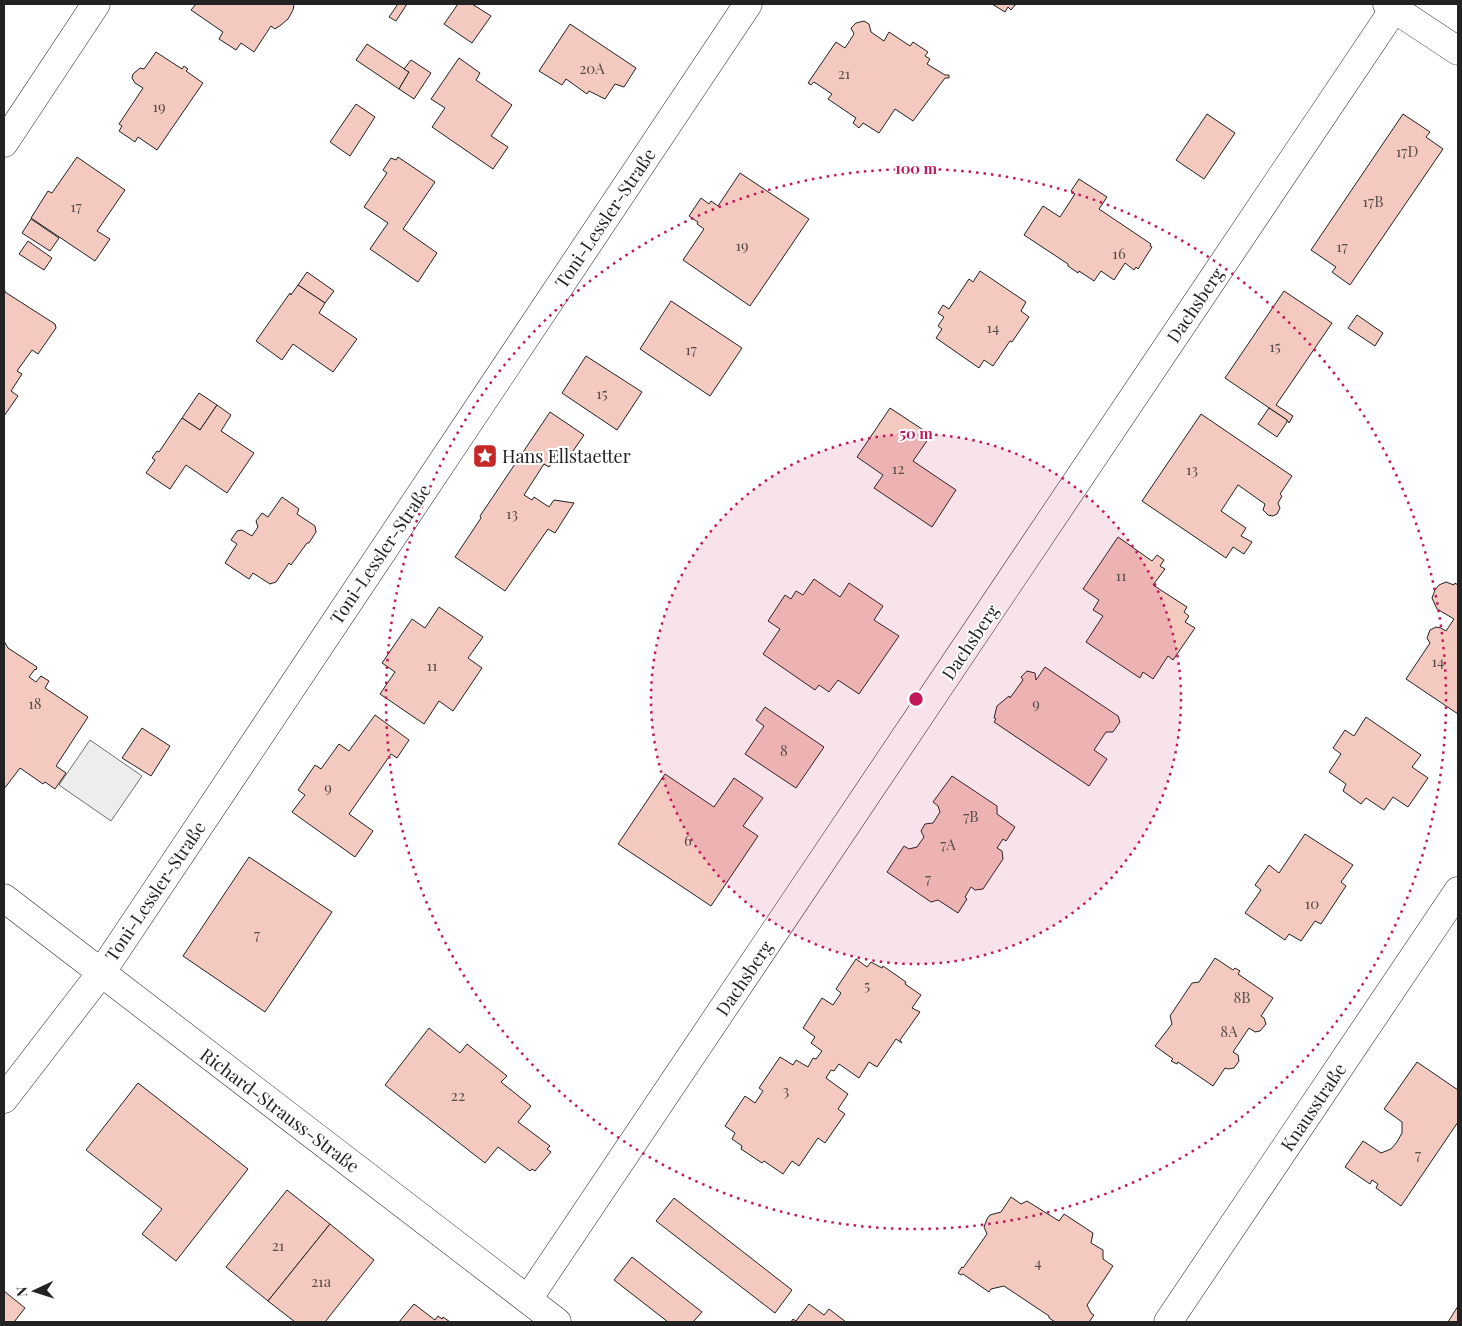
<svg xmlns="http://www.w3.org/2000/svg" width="1462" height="1326" font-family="'Playfair Display',serif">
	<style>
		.parking { fill: #ededed; stroke: #6f6f6f }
		.building { fill: #f3c9c0; stroke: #222 }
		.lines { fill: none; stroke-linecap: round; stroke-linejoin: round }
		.street-casing { stroke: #222; stroke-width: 29 }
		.street { stroke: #fff; stroke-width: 28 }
		.ring { fill: none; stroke: #c2185b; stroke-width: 2.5; stroke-dasharray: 2.5 5 }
		.labels { text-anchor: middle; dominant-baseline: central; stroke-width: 4; stroke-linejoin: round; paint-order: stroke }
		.number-label { font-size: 15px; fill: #564c4a }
		.street-label { font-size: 18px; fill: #222; stroke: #fff }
		.poi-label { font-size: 18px; fill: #222; stroke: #fff; text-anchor: start }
		.centre { fill: #c2185b; stroke: #fff; stroke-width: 2.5 }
		.ring-label { font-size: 15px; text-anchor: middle; font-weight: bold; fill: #c2185b; stroke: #fff; stroke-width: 4; stroke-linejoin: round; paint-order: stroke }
	</style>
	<rect width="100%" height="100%" fill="#fff"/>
	<!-- parking -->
	<path class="parking" d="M90,740L142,776L111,821L59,785Z"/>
	<!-- building -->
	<g class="building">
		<path d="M196,4H294L293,10L288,19L281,25L275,29L271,26L254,52L241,43L236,50L219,39L223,32L191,10Z"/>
		<path d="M398,4H407L396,21L389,17Z"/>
		<path d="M458,4H472L491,16L472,43L444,24Z"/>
		<path d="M992,4H1018L1015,5L1011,10L1008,7L1005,12Z"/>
		<path d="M864,21L869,24L871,32L884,41L889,32L910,46L913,42L928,52L925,56L930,59L927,64L945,75H949V78H945L913,121L895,109L879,133L863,123L859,128L853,123L856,118L828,99L832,94L814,82L811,85L808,83L836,42L845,48L854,34L851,28L856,23Z"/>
		<path d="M570,24L636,68L624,87L615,84L605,99L589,91L587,94L566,79L562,85L539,71Z"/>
		<path d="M367,44L409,72L399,89L356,60Z"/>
		<path d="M156,52L182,69L184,66L188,69L186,71L203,83L157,150L138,137L135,142L119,131L122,126L119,124L143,88L135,83L132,78L133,74L140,68L144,69Z"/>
		<path d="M459,58L480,73L476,80L512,105L491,136L508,147L493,169L432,127L445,108L431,99Z"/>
		<path d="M411,60L431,73L414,99L399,89L409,72L404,69Z"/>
		<path d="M356,104L375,117L350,156L330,142Z"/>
		<path d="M1207,114L1235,133L1204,179L1176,160Z"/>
		<path d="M1403,114L1430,132L1426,137L1443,149L1350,285L1332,272L1336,267L1311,250Z"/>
		<path d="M77,157L125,190L97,231L110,239L95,261L31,218L48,191L52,193Z"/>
		<path d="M398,157L435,182L403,229L437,253L418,282L370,249L388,223L364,207L387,173L383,170L391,158L396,160Z"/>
		<path d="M740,173L809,219L750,306L683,260L704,229L697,224L698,222L689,216L701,198L709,204L711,201L718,206Z"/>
		<path d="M1079,179L1107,197L1099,209L1151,244L1150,246L1152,247L1138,269L1136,267L1134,270L1125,263L1114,280L1101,271L1094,281L1079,271L1078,273L1068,266V264L1024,235L1043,206L1060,217L1075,194L1071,191Z"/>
		<path d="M31,219L59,238L50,251L22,233Z"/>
		<path d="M28,241L52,258L44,270L19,254Z"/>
		<path d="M980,271L1026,302L1021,311L1029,317L1012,342L1010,341L993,366L984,360L979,368L936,338L942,329L938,326L944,317L938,313L943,305L949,309L969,279L973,282Z"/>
		<path d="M307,272L334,291L325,303L298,285Z"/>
		<path d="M298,285L325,303L319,313L357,339L333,372L293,344L282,360L256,341L290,293L291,295Z"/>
		<path d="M4,286L5,292L55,324L56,328L38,354L32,350L17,371L22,374L11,391L18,396L4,416Z"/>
		<path d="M1284,291L1332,323L1276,405L1293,416L1289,423L1287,420L1225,378Z"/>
		<path d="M671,301L742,348L710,396L640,349Z"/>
		<path d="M1357,315L1383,333L1375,346L1348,328Z"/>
		<path d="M586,356L642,392L617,430L562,393Z"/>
		<path d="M199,393L217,405L200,430L182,418Z"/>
		<path d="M217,405L231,415L221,431L254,453L227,493L186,465L170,489L146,473L155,460L152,458L157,451L159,452L182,418L200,430Z"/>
		<path d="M890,408L931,435L913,461L956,490L932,527L874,488L883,475L857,457Z"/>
		<path d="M1269,408L1287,420V422L1277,437L1258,424Z"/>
		<path d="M550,412L584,435L571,454L562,449L549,467L544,464L524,495L532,500L534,497L549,507L554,500L574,503L555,533L548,529L505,591L455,557L481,518L480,516Z"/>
		<path d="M1201,414L1292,476L1280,494L1282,496L1278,503L1280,508L1277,514L1273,516L1268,515L1263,510L1265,504L1238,485L1221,511L1246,528L1241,536L1252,542L1244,554L1233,547L1226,558L1142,501Z"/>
		<path d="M282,497L299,509L297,514L315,526L316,532L309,543H307L291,565L289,563L276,582L270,584L253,573L249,579L225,563L237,544L231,540L237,531L242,530L252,536L258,527L256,521L262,513L268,517Z"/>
		<path d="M1118,537L1152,561L1157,555L1164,560L1160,566L1165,569L1153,585L1187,607L1184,612L1189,616L1185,622L1195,628L1173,660L1168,656L1153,679L1143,672L1140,678L1086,642L1103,616L1093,610L1099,600L1083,589Z"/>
		<path d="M814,579L840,597L849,583L883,606L874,620L899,636L859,694L838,680L829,692L819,685L815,690L763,654L780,629L768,621L785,595L791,599L796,591L803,595Z"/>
		<path d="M1446,582L1454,585L1455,583L1458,585V714L1406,679L1430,643L1427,638L1430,630L1436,627L1441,628L1446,631L1454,619L1437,609L1432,598L1435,590L1439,585Z"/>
		<path d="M439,607L483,637L468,658L482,668L453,711L439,701L424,724L380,694L395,672L382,663L412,619L425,628Z"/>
		<path d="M4,641L8,648L37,667L36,670L35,669L29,677L36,682L41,676L49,681L45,688L88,717L56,766L66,773L55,789L45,782L43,784L20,768L4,789Z"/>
		<path d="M1045,667L1118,716L1120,722L1113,732H1106L1094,750L1107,759L1089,786L994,722L996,719L994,718L997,706L1009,696L1010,698L1023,680L1021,677L1027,671L1035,673L1036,680Z"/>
		<path d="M765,707L824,747L796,788L745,754L764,726L756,720Z"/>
		<path d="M375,715L409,740L397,758L391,754L349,814L373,831L355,857L292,812L305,795L298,790L315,765L321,769L339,744L349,751Z"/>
		<path d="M1366,717L1421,755L1412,767L1428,778L1408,807L1393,797L1384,810L1366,798L1361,804L1343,791L1346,784L1329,772L1341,754L1333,748L1345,730L1354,736Z"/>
		<path d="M142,728L170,746L151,776L122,758Z"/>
		<path d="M665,774L714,807L734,778L763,798L743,826L758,836L711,906L618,844Z"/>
		<path d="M952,776L997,806V814L1015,827L1006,841L1003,839L997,848L1002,851L1003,859L983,889L975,890L971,887L965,897L967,899L958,913L938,900L931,902L887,872L904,846L909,849L917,847L924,837L921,831L925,824L933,823L940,812L938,806L933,802Z"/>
		<path d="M1305,834L1353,865L1341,882L1346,886L1321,924L1315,921L1301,941L1289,934L1285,940L1245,913L1261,890L1255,885L1269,865L1279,873Z"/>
		<path d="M249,857L332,912L265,1012L183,956Z"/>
		<path d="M1215,958L1233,970L1235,968L1240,971L1238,974L1273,998L1261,1016L1264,1018L1266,1024L1260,1031L1255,1032L1249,1028L1233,1052L1238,1055L1239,1061L1234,1068L1228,1069L1225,1068L1213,1086L1178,1062L1177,1064L1171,1061L1173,1059L1155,1046L1172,1024L1170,1016L1192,983L1199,982Z"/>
		<path d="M856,959L867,967L871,962L882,968L883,966L906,982L905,984L921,995L912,1008L920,1012L900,1040L902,1043L896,1039L877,1067L869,1062L859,1078L839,1064L834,1071L831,1070L826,1078L848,1094L838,1109L845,1114L825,1143L818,1138L799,1166L792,1161L783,1174L764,1161L762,1163L741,1149L742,1146L732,1139L735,1133L725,1126L745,1096L755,1103L763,1091L759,1088L780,1057L793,1065L796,1060L808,1067L813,1058L816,1059L822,1051L811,1043L815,1037L803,1028L822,998L833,1005L841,993L836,989Z"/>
		<path d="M429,1028L460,1053L467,1044L507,1076L501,1082L531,1106L518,1122L550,1146L547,1149L551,1152L535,1171L532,1169L530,1171L498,1147L485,1163L385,1085Z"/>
		<path d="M1417,1062L1458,1090V1122L1401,1206L1376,1188L1378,1184L1372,1180L1370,1184L1345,1167L1363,1141L1381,1153L1391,1149L1397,1142L1402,1133V1122L1384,1109Z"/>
		<path d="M138,1083L248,1169L176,1261L142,1234L162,1209L86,1150Z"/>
		<path d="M287,1190L330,1224L268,1301L226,1267Z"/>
		<path d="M1011,1197L1021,1204L1027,1201L1059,1221L1064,1214L1093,1233L1091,1243L1103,1250V1259L1113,1266L1087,1305L1091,1313L1094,1315L1089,1322H1055L1049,1318V1316L1004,1286L991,1289L989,1292L963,1274L961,1275L958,1273L962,1267L963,1268L987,1234L984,1227L987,1219L990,1215L1001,1212Z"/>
		<path d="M674,1198L792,1290L775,1313L656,1221Z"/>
		<path d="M330,1224L374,1260L325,1322H295L268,1301Z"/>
		<path d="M632,1257L702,1312L693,1322H668L614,1280Z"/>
		<path d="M4,1291L25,1308L14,1322H4Z"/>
		<path d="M414,1304L435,1320L438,1316L442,1319L443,1317L450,1322H399Z"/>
		<path d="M809,1304L824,1315L829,1309L846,1322H791L793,1319L796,1321Z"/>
		<path d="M1458,1306V1322H1448Z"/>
	</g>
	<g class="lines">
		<defs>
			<g id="street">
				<path d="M1387,4L1458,51"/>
				<path d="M4,143L96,4"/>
				<path d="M4,898L557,1322"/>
				<path d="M4,1099L101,973L748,4"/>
				<path d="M528,1299L1394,9"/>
				<path d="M1168,1322L1458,891"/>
			</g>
		</defs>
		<!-- street casing -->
		<use href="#street" class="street-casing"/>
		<!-- street -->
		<use href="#street" class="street"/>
	</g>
	<!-- distance rings -->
	<circle cx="916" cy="699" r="265" fill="#c2185b" fill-opacity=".12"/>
	<g class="ring">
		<circle cx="916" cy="699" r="265"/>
		<circle cx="916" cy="699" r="530"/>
	</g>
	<!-- icons -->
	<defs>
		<symbol id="sight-square" viewBox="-11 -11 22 22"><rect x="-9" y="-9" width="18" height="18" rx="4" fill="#c62828" stroke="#fff"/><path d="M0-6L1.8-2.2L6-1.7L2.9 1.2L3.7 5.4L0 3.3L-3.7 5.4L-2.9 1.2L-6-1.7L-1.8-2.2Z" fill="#fff"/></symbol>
	</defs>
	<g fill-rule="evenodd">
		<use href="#sight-square" x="471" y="442" width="28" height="28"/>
	</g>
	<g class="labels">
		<!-- number labels -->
		<g class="number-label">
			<text x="592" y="68">20A</text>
			<text x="844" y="73">21</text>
			<text x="159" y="106">19</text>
			<text x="1407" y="151">17D</text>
			<text x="1373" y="201">17B</text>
			<text x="76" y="206">17</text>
			<text x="742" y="245">19</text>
			<text x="1342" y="246">17</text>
			<text x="1119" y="253">16</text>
			<text x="993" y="327">14</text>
			<text x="1275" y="346">15</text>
			<text x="691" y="349">17</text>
			<text x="602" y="393">15</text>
			<text x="898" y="468">12</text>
			<text x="1192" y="469">13</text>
			<text x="512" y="513">13</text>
			<text x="1121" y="575">11</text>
			<text x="1438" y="661">14</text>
			<text x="432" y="665">11</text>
			<text x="35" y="703">18</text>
			<text x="1036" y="703">9</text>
			<text x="784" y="750">8</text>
			<text x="328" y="787">9</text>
			<text x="971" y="816">7B</text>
			<text x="688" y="840">6</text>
			<text x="948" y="844">7A</text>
			<text x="928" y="878">7</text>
			<text x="1312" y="903">10</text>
			<text x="257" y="934">7</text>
			<text x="867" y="985">5</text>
			<text x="1242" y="997">8B</text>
			<text x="1229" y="1031">8A</text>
			<text x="786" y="1090">3</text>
			<text x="458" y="1095">22</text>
			<text x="1418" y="1154">7</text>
			<text x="278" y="1245">21</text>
			<text x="1038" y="1262">4</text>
			<text x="321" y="1281">21a</text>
		</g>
		<!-- street labels -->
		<g class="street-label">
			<text transform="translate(605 218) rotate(-56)">Toni-Lessler-Straße</text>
			<text transform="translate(1195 305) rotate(-56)">Dachsberg</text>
			<text transform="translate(380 554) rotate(-56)">Toni-Lessler-Straße</text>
			<text transform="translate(970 642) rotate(-56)">Dachsberg</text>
			<text transform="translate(155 891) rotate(-56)">Toni-Lessler-Straße</text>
			<text transform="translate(744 978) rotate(-56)">Dachsberg</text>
			<text transform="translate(1313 1107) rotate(-56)">Knausstraße</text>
			<text transform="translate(280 1110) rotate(37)">Richard-Strauss-Straße</text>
		</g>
		<!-- poi labels -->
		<g class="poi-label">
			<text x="502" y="456">Hans Ellstaetter</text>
		</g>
	</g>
	<circle cx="916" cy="699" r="8" class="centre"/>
	<g class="ring-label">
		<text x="916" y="174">100 m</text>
		<text x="916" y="439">50 m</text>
	</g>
	<!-- border -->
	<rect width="1462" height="1326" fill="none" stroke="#222222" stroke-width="10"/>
	<!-- north arrow -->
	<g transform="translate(35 1291) rotate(266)" stroke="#ffffff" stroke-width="4" paint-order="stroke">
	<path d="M0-4L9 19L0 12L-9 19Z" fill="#222222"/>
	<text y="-8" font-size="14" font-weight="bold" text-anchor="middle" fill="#222222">N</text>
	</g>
</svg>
